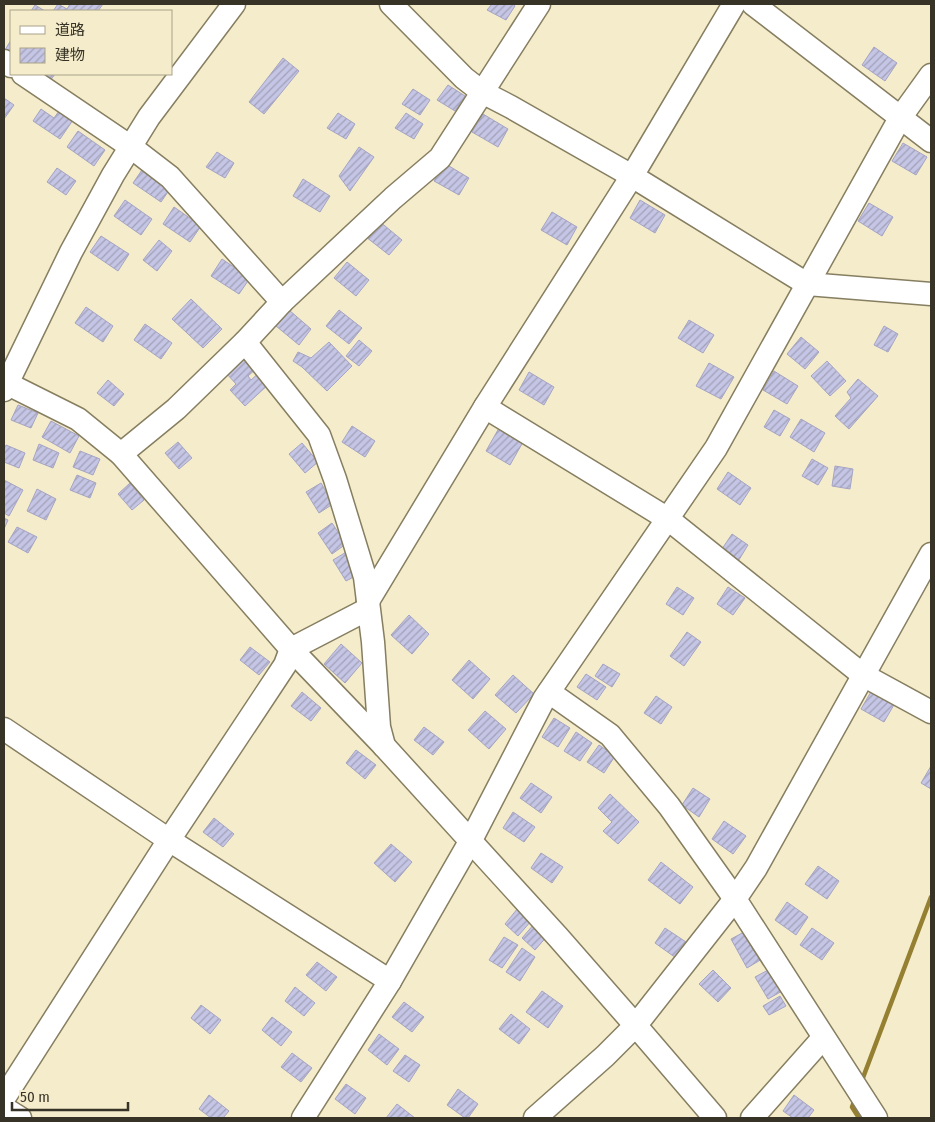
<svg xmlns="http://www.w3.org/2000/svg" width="935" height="1122" font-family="'Fira Sans Condensed','Noto Sans JP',sans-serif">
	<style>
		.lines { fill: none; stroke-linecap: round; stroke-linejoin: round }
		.stream { stroke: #957f30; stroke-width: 4.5 }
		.building { fill: url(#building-hatch); stroke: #a5a4c3 }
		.minor-casing { stroke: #867e60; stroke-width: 25 }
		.minor { stroke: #fff; stroke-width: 22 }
	</style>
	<defs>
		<pattern id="building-hatch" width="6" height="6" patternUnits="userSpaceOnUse" patternTransform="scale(1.25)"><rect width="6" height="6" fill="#c5c5e5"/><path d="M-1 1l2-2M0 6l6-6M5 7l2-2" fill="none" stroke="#a1a1b9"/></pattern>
	</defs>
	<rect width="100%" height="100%" fill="#f5eccb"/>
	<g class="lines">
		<!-- stream -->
		<g class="stream">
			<path d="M861,1083L931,897"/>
			<path d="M855,1099L852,1107L859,1118"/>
		</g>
	</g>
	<!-- building -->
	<g class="building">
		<path d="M58,4L67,9L70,4H103L98,11H53Z"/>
		<path d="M492,4H513L515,6L506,20L487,10Z"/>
		<path d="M35,5L45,11H31Z"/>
		<path d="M11,40V54L5,50Z"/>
		<path d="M874,47L897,63L885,81L862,65Z"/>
		<path d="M283,58L299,71L264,114L249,102Z"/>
		<path d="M40,74H55L50,81Z"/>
		<path d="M448,85L465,96L455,111L437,100Z"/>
		<path d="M413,89L430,100L420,115L402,104Z"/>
		<path d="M4,98L14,105L4,119Z"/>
		<path d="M41,109L54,118L59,111L73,120L60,139L33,121Z"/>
		<path d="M338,113L355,124L346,139L327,128Z"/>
		<path d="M406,113L423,124L414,139L395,128Z"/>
		<path d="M483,114L508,129L498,147L472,132Z"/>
		<path d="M78,131L105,150L94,166L67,147Z"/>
		<path d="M903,143L927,157L916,175L892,161Z"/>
		<path d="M359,147L374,157L350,191L339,176Z"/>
		<path d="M217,152L234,163L225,178L206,167Z"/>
		<path d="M444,163L469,178L459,195L434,181Z"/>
		<path d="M144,167L172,186L161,202L133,183Z"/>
		<path d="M57,168L76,181L66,195L47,182Z"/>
		<path d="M303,179L330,196L320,212L293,196Z"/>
		<path d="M125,200L152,219L141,235L114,216Z"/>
		<path d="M640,200L665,215L655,233L630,218Z"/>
		<path d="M869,203L893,217L882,236L858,221Z"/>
		<path d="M174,207L201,226L190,242L163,224Z"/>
		<path d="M552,212L577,227L567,245L541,230Z"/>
		<path d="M379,221L402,240L389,255L366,237Z"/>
		<path d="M101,236L129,254L118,271L90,252Z"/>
		<path d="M159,240L172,251L157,271L143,260Z"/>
		<path d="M222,259L250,278L239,294L211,276Z"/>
		<path d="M347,262L369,280L356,296L334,278Z"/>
		<path d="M191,299L222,329L203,348L172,319Z"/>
		<path d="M86,307L113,326L103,342L75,323Z"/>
		<path d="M289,310L311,329L299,345L276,326Z"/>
		<path d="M339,310L362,328L349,344L326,326Z"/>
		<path d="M689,320L714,335L703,353L678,338Z"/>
		<path d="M145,324L172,343L161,359L134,340Z"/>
		<path d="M884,326L898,334L888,352L874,345Z"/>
		<path d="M801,337L819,352L805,369L787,354Z"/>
		<path d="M359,340L372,351L359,366L346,356Z"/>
		<path d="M329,342L352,366L327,391L302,367L293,361L298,352L311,358Z"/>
		<path d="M245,355L257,368L248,376L251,380L260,372L270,383L245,406L230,390L236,384L226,373Z"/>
		<path d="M827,361L846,381L830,396L811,376Z"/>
		<path d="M709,363L734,377L721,399L696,386Z"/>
		<path d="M774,371L798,386L787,404L763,390Z"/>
		<path d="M529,372L554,387L544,405L519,390Z"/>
		<path d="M858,379L878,396L849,429L835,416L851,398L847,392Z"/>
		<path d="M108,380L124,394L114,406L97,393Z"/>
		<path d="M18,405L38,413L31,428L11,420Z"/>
		<path d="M774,410L790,419L780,436L764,427Z"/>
		<path d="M801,419L825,433L814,452L790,437Z"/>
		<path d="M51,421L79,436L70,453L42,437Z"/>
		<path d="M352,426L375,441L365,457L342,442Z"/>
		<path d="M499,428L523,442L510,465L486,451Z"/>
		<path d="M178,442L192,458L179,469L165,453Z"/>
		<path d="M302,443L318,462L305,473L289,454Z"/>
		<path d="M39,444L59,453L53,468L33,460Z"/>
		<path d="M6,445L25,453L19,468L4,462V449Z"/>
		<path d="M80,451L100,459L93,475L73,467Z"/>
		<path d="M812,459L828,468L818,485L802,476Z"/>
		<path d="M835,466L853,469L850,489L832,486Z"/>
		<path d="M728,472L751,488L740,505L717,489Z"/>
		<path d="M77,475L96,483L90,498L70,490Z"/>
		<path d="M4,480L23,490L9,516L4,513Z"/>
		<path d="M130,483L144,500L132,510L118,494Z"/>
		<path d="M321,483L333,504L319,513L306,492Z"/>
		<path d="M37,489L56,499L46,520L27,511Z"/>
		<path d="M4,518L8,520L4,529Z"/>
		<path d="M332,523L346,544L332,554L318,533Z"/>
		<path d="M17,527L37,537L28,553L8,542Z"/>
		<path d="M732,534L748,545L737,563L720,552Z"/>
		<path d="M348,551L361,573L346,581L333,560Z"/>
		<path d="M677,587L694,598L683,615L666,604Z"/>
		<path d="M728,587L745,598L733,615L717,604Z"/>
		<path d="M409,615L429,634L412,654L391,635Z"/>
		<path d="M687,632L701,642L684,666L670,656Z"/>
		<path d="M341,644L362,663L345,683L324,664Z"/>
		<path d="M250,647L270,662L259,675L240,660Z"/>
		<path d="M469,660L490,679L473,699L452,680Z"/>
		<path d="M603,664L620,674L612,687L595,676Z"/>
		<path d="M586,674L606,687L597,700L577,687Z"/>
		<path d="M513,675L534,694L516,713L495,695Z"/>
		<path d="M872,690L895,703L884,722L861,709Z"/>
		<path d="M302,692L321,708L311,721L291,706Z"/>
		<path d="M656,696L672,707L661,724L644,713Z"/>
		<path d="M485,711L506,729L489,749L468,730Z"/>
		<path d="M554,718L570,728L558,747L542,737Z"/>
		<path d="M424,727L444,742L433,755L414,740Z"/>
		<path d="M576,732L592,743L580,761L564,751Z"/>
		<path d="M599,745L615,756L604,773L587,762Z"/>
		<path d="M356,750L376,765L365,779L346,763Z"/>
		<path d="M931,766V789L921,783Z"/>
		<path d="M531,783L552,797L541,813L520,798Z"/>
		<path d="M693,788L710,799L699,817L682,805Z"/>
		<path d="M610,794L639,822L618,844L603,831L612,822L598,808Z"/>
		<path d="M513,812L535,827L524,842L503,828Z"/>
		<path d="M214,818L234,834L223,847L203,832Z"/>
		<path d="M724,821L746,836L733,854L712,839Z"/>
		<path d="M391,844L412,862L395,882L374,863Z"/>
		<path d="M541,853L563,867L552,883L531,868Z"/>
		<path d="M661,862L693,887L680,904L648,880Z"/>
		<path d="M818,866L839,881L827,899L805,884Z"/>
		<path d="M787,902L808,917L796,935L775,920Z"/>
		<path d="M518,908L532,920L518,936L505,924Z"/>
		<path d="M535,923L549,934L535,950L522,938Z"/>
		<path d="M665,928L686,942L676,958L655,943Z"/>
		<path d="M812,928L834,943L822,960L800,945Z"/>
		<path d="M746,931L762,959L747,968L731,939Z"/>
		<path d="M504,937L518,945L502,968L489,960Z"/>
		<path d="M522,948L535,957L520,981L506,972Z"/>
		<path d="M317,962L337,977L326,991L306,975Z"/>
		<path d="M772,968L784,990L768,999L755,977Z"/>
		<path d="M713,970L731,988L718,1002L699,984Z"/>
		<path d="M295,987L315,1003L304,1016L285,1001Z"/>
		<path d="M542,991L563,1006L548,1028L526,1012Z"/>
		<path d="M780,996L786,1006L769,1015L763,1006Z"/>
		<path d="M404,1002L424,1017L412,1032L392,1017Z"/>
		<path d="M201,1005L221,1020L210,1034L191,1018Z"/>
		<path d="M511,1014L530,1029L519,1044L499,1029Z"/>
		<path d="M272,1017L292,1032L281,1046L262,1030Z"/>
		<path d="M379,1034L399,1049L387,1065L368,1050Z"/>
		<path d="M292,1053L312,1068L301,1082L281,1067Z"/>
		<path d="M405,1055L420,1065L409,1082L393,1071Z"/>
		<path d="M346,1084L366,1098L355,1114L335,1099Z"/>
		<path d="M458,1089L478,1104L468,1118H465L447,1105Z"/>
		<path d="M209,1095L229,1111L223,1118H211L199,1109Z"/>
		<path d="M794,1095L814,1110L808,1118H793L783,1111Z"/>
		<path d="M397,1104L415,1118H386Z"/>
	</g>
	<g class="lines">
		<defs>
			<g id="minor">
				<path d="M391,4L464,78L482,92L511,107L632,176L807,284L931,294"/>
				<path d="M753,4L931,141"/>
				<path d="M4,61L11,66"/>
				<path d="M23,74L131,147L170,177L282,302"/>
				<path d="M245,342L319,435L335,479L365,577L373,642L379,727L384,746"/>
				<path d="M4,382L78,419L121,454L291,649L384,746L558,937L643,1034L715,1118"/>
				<path d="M4,390L71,252L113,175L149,117L234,4"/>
				<path d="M485,407L668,519L863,675L931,712"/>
				<path d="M121,454L176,409L245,342L282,302L393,198L440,158L539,4"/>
				<path d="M368,601L485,407L632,176L734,4"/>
				<path d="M549,692L610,735L669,806L735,899L876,1118"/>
				<path d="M4,729L169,840L390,981"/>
				<path d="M4,1098L169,840L285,665L291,649L368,609"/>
				<path d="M4,1108L20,1118"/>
				<path d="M303,1118L390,981L471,840L544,699L716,448L900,118L931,75"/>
				<path d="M535,1118L605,1056L636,1025L735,899L756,868L931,554"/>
				<path d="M752,1118L823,1038"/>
			</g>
		</defs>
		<!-- minor casing -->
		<use href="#minor" class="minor-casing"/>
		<!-- minor -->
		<use href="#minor" class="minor"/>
	</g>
	<!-- border -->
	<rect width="935" height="1122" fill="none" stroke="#373326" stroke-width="10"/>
	<!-- legend -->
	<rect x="10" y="10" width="162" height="65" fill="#f5eccb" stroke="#a9a289"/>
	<rect x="20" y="26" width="25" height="8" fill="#ffffff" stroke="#a9a289"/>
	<text x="55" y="35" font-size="15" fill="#373326">道路</text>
	<rect x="20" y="48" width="25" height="15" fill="url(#building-hatch)" stroke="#a9a289"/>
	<text x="55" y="60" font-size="15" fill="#373326">建物</text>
	<!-- scale -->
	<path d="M12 1102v8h116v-8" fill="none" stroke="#373326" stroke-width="2.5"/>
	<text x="20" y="1102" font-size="15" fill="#373326" stroke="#f5eccb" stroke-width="4" paint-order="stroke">50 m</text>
</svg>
